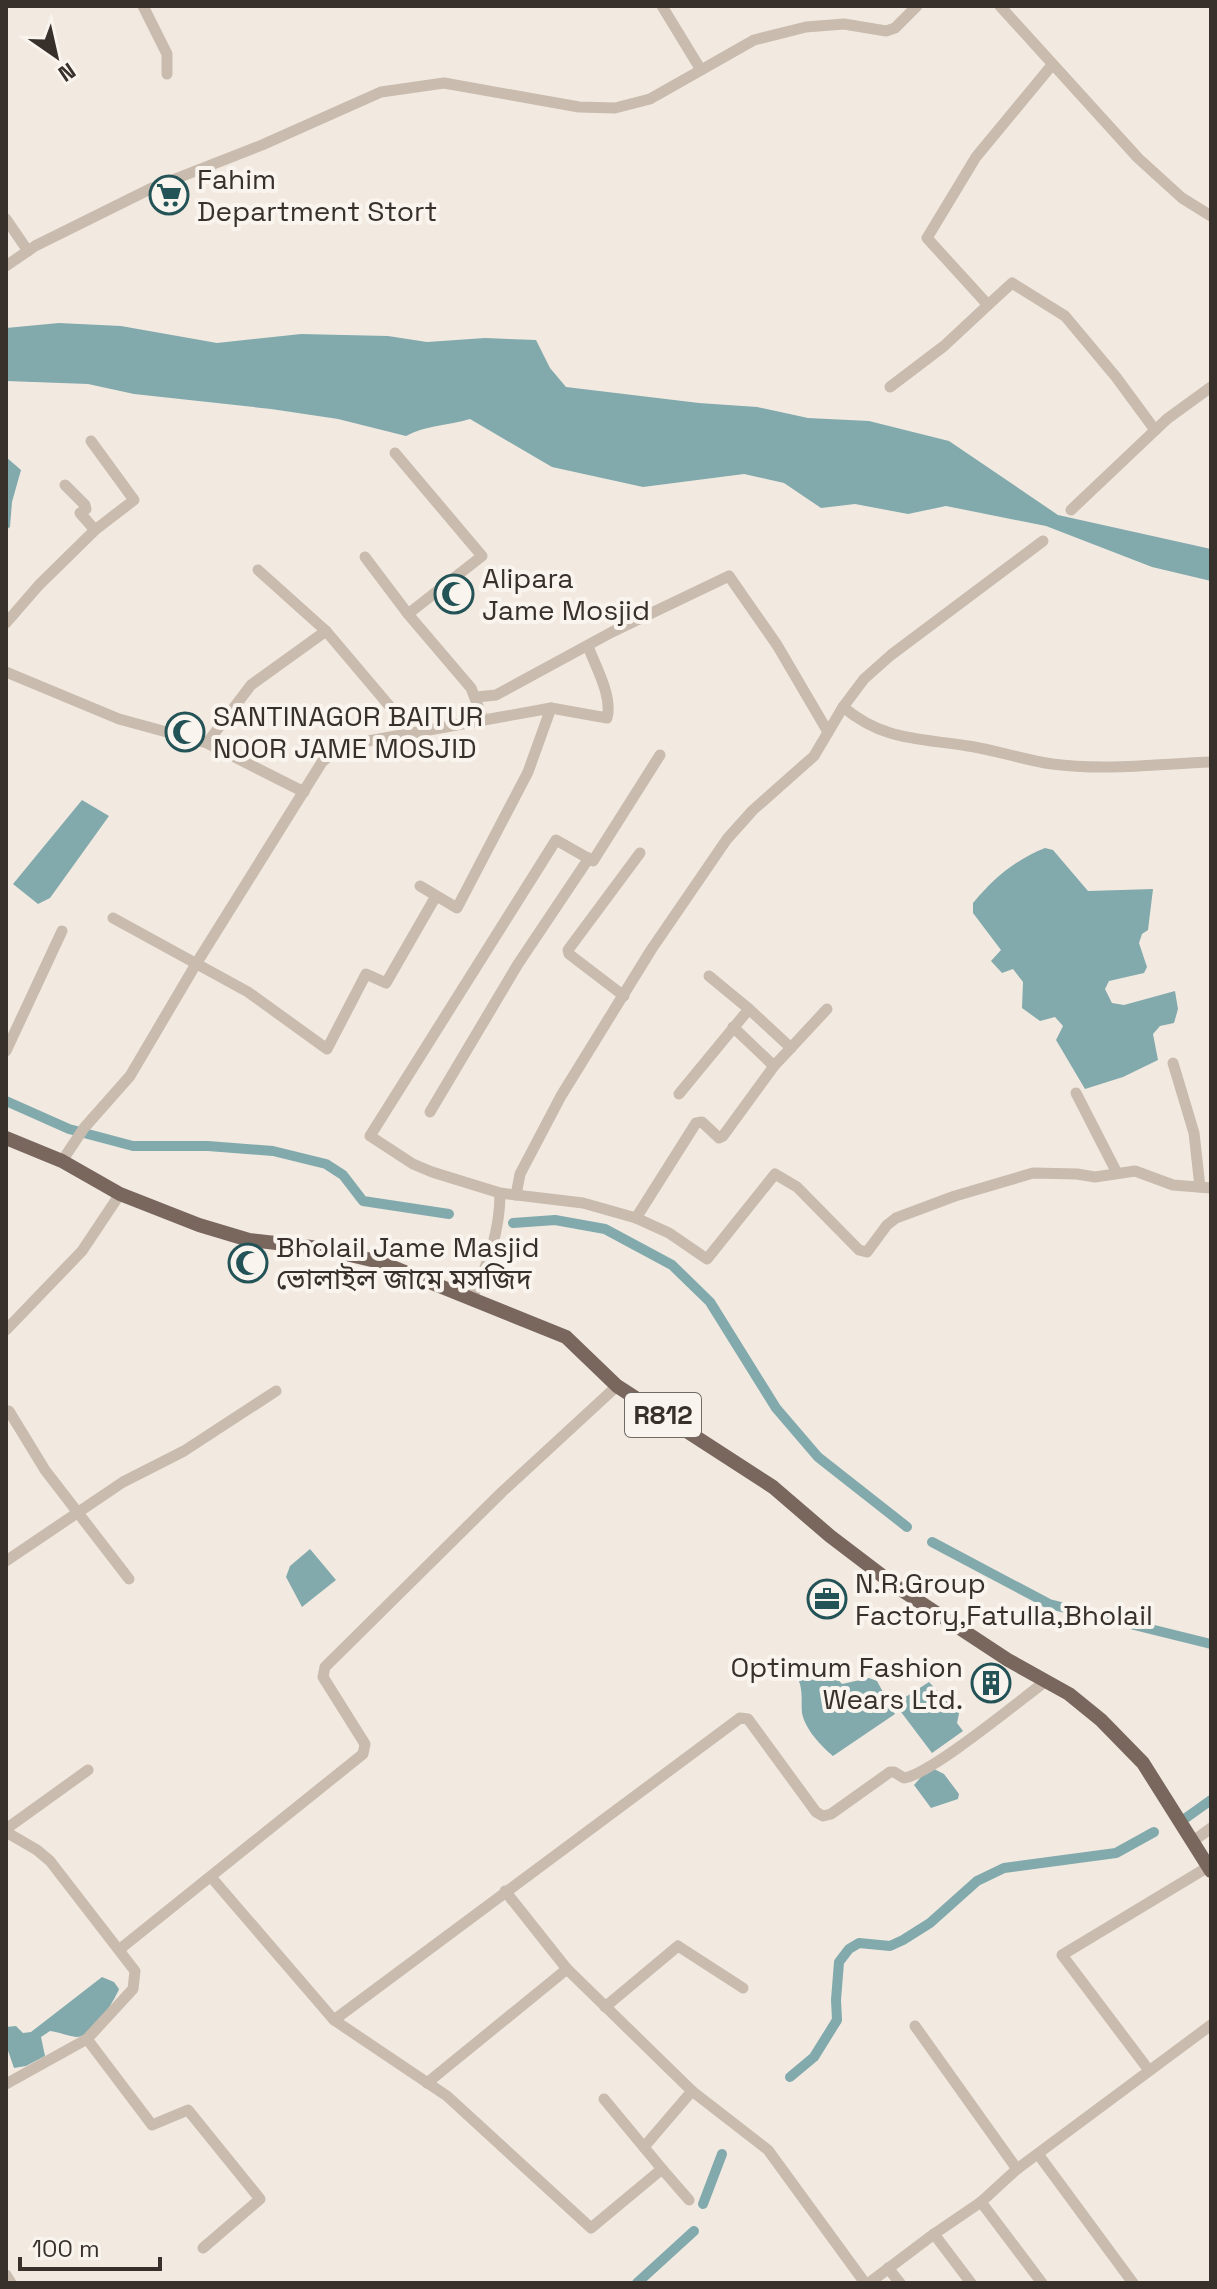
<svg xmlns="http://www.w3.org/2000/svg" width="1217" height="2289" font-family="'Space Grotesk','Noto Sans Bengali',sans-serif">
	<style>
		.water { fill: #82aaad }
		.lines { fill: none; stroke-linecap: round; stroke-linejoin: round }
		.canal { stroke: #82aaad; stroke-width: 10 }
		.minor { stroke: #c9bbad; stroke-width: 11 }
		.major { stroke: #79675e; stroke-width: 14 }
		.labels { text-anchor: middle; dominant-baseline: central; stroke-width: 8; stroke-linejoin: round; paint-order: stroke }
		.shield { fill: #f9f4ed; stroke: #726b65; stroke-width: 2 }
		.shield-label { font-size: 26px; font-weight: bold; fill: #38302b }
		.poi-label { font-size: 28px; fill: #38302b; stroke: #f9f4ed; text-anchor: start }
	</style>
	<rect width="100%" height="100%" fill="#f2eae1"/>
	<!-- water -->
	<g class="water">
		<path d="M59,323L121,326L217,343L301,334L388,336L427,342L485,338L536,340L550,368L566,387L699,403L757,407L808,418L869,421L949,441L1058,515L1211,549V581L1152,567L1046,526L946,506L908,514L855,504L821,508L784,483L744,474L643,487L552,467L470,419C448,426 425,425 406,436L338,419L271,409L134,394L88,384L6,381V328Z"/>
		<path d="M6,457L21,470L12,502L10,527L6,530Z"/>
		<path d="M82,800L109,816L50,898L38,904L13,884Z"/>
		<path d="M1045,848L1053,850L1088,891L1153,889L1148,930L1142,934L1139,943L1147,967L1144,973L1109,981L1105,989L1112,1003L1124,1005L1175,991L1178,1009L1174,1023L1160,1026L1153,1034L1158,1060L1123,1077L1085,1089L1056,1040L1063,1026L1055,1017L1040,1021L1022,1008L1023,982L1013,969L1002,973L991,961L1001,950L973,913V903C994,878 1015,860 1045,848Z"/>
		<path d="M310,1549L336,1580L302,1607L286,1577L290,1566Z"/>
		<path d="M821,1661L842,1684L869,1678L877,1681L895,1714L833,1756C821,1746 805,1729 802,1713C801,1701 803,1693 799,1681Z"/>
		<path d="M929,1682L948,1702L953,1699L960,1709L957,1723L963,1731L932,1753L898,1708L904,1698Z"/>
		<path d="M934,1769L944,1774L959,1794L958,1799L931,1808L914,1785L922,1776Z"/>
		<path d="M102,1977L114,1982L119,1989C114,2002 91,2038 76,2037C67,2036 59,2032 50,2031L41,2037L45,2056L26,2066L14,2068L6,2045V2027L16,2026L23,2033L31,2032Z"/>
	</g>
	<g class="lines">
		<!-- canal -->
		<g class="canal">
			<path d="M6,1101L69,1129L133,1146H208L273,1151L326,1164L343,1175L363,1201L449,1214"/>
			<path d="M513,1223L555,1220L605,1229L672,1265L710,1302L776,1408L818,1457L907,1527"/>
			<path d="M932,1542L1049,1604L1211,1644"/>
			<path d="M1183,1820L1211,1800"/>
			<path d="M790,2077L814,2057L837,2020L836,2000L839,1962L849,1949L859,1943L890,1946L903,1940L930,1923L977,1881L1004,1868L1116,1853L1154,1832"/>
			<path d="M703,2204L722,2154"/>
			<path d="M637,2283L694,2231"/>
		</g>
		<!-- minor -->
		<g class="minor">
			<path d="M143,6L167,54V74"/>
			<path d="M662,6L701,70"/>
			<path d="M1000,6L1138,158L1182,198L1211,216"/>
			<path d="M1052,65L976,157L927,238L988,305L1012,283L1065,316L1116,377L1155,430"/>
			<path d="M6,219L28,251"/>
			<path d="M6,266L35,246L152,188L262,145L381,92L444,83L579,107L615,108L650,99L754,40L806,27L844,24L886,31L895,28L917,6"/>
			<path d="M890,387L944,346L988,305"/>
			<path d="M395,453L482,556L408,614L471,688L483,719"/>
			<path d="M65,485L85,505L86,509L80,513L95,530"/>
			<path d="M1071,510L1167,419L1211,387"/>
			<path d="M365,557L408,614"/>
			<path d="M258,570L326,631L392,709L403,724L405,735"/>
			<path d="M6,623L39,585L95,530L134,500L91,441"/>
			<path d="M6,672L119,719L207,743L304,792"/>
			<path d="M476,697L496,695L612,632L729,576L777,645L828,732"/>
			<path d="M843,707C884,741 918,738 968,746C996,750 1024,760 1052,764C1105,771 1158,764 1211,762"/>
			<path d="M207,743L251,685L326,631"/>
			<path d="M660,755L593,861L556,840L370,1136L413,1164L432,1172L500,1193L583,1203L636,1218L669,1233L707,1259L775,1174L797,1187L859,1250L867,1252L887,1225L896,1218L955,1196L1033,1173L1077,1174L1095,1177L1135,1171L1173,1185L1211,1188"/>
			<path d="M420,886L457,908L528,772L551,708"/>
			<path d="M113,918L248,992L327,1049L366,974L386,983L436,896"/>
			<path d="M709,976L749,1009"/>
			<path d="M624,996L569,954L568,950L640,853"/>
			<path d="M733,1027L774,1066"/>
			<path d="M6,1051L62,931"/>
			<path d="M1173,1063L1194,1133L1200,1187"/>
			<path d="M1076,1093L1117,1173"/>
			<path d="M679,1094L749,1009L791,1048"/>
			<path d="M430,1112L518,964L589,858"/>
			<path d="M62,1161L84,1128L130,1076L196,964L322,762L337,749L346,745L551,708L607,718C613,696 595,666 588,646"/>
			<path d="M516,1195L520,1174L561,1096L651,950L727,839L753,810L814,756L843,707L864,679L891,655L1043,541"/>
			<path d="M636,1218L696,1123L702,1122L719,1138L723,1136L774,1066L827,1009"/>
			<path d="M472,1298C488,1263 500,1232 500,1193"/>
			<path d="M6,1330L82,1251L120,1194"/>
			<path d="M9,1411L45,1470L129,1579"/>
			<path d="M6,1561L123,1482L184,1451L276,1391"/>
			<path d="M6,1829L88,1770"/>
			<path d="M6,1832L37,1850L50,1861L135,1971L133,1989L87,2039L6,2084"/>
			<path d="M1192,1842L1211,1828"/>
			<path d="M211,1877L334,2020L447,2096L591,2228L662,2169L604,2099"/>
			<path d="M505,1891L567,1969L692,2091L644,2147"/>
			<path d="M120,1949L363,1754L365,1744L323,1677L325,1667L502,1492L617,1386"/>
			<path d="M605,2007L678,1946L743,1988"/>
			<path d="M334,2020L740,1718L748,1719L816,1812L823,1816L831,1814L890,1772H894L904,1778C931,1774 1019,1701 1046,1681"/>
			<path d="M915,2026L1017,2169"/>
			<path d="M87,2039L152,2125L188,2110L260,2199L203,2248"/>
			<path d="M1148,2069L1062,1955L1208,1867"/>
			<path d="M427,2083L567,1969"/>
			<path d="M692,2091L768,2150L865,2283"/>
			<path d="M1038,2154L1133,2283"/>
			<path d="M662,2169L689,2200"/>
			<path d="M981,2202L1042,2283"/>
			<path d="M934,2234L971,2283"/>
			<path d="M888,2268L900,2283"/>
			<path d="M6,2275L11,2283"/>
			<path d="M869,2283L934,2234L981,2202L1017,2169L1211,2025"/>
		</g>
		<!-- major -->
		<path class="major" d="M6,1138L62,1161L120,1194L199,1225L249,1240L320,1248L380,1262L566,1337L617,1386L773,1487L830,1536L897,1587L1008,1660L1069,1694L1101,1720L1143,1763L1211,1871"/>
	</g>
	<!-- icons -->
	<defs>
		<symbol id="supermarket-ring" viewBox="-11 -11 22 22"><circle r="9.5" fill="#f9f4ed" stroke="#235357" stroke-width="1.5"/><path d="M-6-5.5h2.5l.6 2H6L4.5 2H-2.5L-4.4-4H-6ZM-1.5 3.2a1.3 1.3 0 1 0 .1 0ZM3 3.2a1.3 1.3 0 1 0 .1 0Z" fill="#235357"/></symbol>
		<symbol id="mosque-ring" viewBox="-11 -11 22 22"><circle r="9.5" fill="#f9f4ed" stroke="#235357" stroke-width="1.5"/><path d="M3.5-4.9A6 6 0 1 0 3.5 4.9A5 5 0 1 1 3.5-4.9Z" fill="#235357"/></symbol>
		<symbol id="office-ring" viewBox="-11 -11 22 22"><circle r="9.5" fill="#f9f4ed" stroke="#235357" stroke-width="1.5"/><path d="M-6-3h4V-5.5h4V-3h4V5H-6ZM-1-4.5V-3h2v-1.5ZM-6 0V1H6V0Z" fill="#235357"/></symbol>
		<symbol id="building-ring" viewBox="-11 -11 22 22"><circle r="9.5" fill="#f9f4ed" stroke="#235357" stroke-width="1.5"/><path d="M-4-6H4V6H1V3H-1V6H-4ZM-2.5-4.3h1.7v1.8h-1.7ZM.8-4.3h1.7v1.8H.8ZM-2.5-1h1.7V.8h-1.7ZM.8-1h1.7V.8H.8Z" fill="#235357"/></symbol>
	</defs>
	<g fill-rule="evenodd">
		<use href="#supermarket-ring" x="147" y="173" width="44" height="44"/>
		<use href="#mosque-ring" x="432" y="572" width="44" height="44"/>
		<use href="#mosque-ring" x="163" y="710" width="44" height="44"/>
		<use href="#mosque-ring" x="226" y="1241" width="44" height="44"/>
		<use href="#office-ring" x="805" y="1577" width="44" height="44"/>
		<use href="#building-ring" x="969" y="1661" width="44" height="44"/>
	</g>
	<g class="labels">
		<!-- shield labels -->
		<rect class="shield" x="625" y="1393" width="76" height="44" rx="6"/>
		<g class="shield-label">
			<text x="663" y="1415">R812</text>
		</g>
		<!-- poi labels -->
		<g class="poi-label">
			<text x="197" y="179">Fahim<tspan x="197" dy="32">Department Stort</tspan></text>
			<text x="482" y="578">Alipara<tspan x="482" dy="32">Jame Mosjid</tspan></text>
			<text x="213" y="716">SANTINAGOR BAITUR<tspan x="213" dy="32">NOOR JAME MOSJID</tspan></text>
			<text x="276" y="1247">Bholail Jame Masjid<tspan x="276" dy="32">ভোলাইল জামে মসজিদ</tspan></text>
			<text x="855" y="1583">N.R.Group<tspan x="855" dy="32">Factory,Fatulla,Bholail</tspan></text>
			<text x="963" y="1667" text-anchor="end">Optimum Fashion<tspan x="963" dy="32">Wears Ltd.</tspan></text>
		</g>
	</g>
	<!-- border -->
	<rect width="1217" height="2289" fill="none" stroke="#38302b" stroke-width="16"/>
	<!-- north arrow -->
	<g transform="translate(56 56) rotate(146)" stroke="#f9f4ed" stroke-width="6" paint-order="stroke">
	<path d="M0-6L14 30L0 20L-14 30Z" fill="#38302b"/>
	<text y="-12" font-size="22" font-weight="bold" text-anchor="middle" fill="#38302b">N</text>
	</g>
	<!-- scale -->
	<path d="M20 2257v12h140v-12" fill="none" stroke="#38302b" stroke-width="4"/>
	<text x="32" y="2257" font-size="24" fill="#38302b" stroke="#f9f4ed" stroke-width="6" paint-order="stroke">100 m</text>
</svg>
